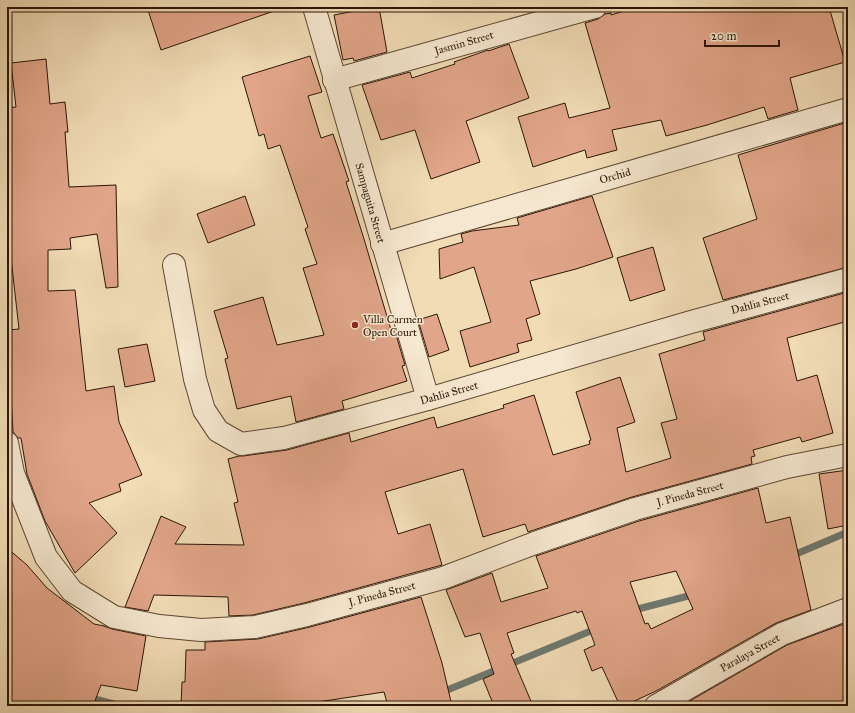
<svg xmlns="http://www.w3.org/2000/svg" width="855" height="713" font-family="'IM FELL Great Primer',serif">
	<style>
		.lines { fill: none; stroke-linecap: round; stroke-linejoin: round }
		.stream { stroke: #6f786f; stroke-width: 7 }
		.building { fill: #e1a589; stroke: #2c1507; fill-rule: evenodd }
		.street-casing { stroke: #5d4733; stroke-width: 24 }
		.street { stroke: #f6e8d0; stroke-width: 22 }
		.poi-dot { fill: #8f2418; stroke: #f6e8d0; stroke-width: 1.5 }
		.labels { text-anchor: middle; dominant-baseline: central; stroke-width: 3; stroke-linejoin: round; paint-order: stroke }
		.street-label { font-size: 11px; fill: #2c1507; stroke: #f6e8d0 }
		.poi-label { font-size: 11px; fill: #2c1507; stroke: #f6e8d0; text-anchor: start }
	</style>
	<rect width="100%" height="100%" fill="#f1dcb6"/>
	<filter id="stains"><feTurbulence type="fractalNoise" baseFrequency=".005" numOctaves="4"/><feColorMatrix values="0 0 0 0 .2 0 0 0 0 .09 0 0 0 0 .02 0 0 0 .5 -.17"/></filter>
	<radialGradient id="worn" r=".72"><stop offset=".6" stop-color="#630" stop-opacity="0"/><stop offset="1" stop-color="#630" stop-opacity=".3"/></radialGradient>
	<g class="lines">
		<!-- stream -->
		<g class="stream">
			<path d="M789,557L848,532"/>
			<path d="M631,612L638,609L696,594"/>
			<path d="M440,693L598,628"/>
			<path d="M87,697L121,706"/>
		</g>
	</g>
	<!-- building -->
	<g class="building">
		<path d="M147,7H276L277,10L161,50Z"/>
		<path d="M376,7H379L387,52L354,61L353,58L343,60L334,15Z"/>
		<path d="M637,7H829L845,62L790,78L798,110L768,119L764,107L707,125L666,136L661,120L612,130L617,150L587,158L585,150L533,167L518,117L565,103L569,118L610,108L585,23L598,19L605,14L611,13V15Z"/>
		<path d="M509,44L529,98L466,121L480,162L431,179L415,130L381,140L362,85L410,72L412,78L455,64L454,62L488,50V51Z"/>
		<path d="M310,56L322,92L308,96L321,138L333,134L349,181L346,182L364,239L391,330L394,328L405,365L402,366L407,381L342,401L344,409L296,422L291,396L237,409L225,359L228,358L214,311L263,297L277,345L324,335L303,268L317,264L305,229L308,227L280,145L268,149L264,134L259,136L242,77Z"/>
		<path d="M46,59L50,104L65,102L68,132H65L69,187L116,185L118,287L106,288L97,234L70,238L71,249L48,250V291L75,290L86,391L114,386L119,422L142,475L119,484L121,491L89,503L117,533L75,573L45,521L27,474L21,438H18L13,432L12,416L8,330L19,329L11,258L7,259V108L16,107L11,63Z"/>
		<path d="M848,122V267L723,300L703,238L757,219L738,155Z"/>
		<path d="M245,196L255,225L208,243L197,214Z"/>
		<path d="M592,196L613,257L576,269L530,281L540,314L526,319L532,340L517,344L519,352L470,367L460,331L491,322L474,267L440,279L439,249L463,242L461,234L472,231L519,225L517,218Z"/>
		<path d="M653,247L665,290L630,301L617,258Z"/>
		<path d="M848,292V321L787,338L797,381L817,375L833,433L802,442L800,437L753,450L755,456L751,457L752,464L632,497L528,532L525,524L483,537L463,469L385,492L398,534L430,524L442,565L304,603L253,615L229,616L228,597L154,595L148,611L125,607L161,516L186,527L175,544L244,545L234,503L238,502L228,459L239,456H243L287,450L349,433L351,442L434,417L437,428L504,408L503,405L534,395L553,455L590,444L589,441L591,440L576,392L620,377L635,422L617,428L626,472L671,458L661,423L677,419L659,354L705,340L703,332Z"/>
		<path d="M437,314L449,350L429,357L418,320Z"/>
		<path d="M147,344L155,381L125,387L118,349Z"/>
		<path d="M848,470V525L828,529L819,474Z"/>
		<path d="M758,488L766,523L790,517L811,610L776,623L658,690L624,706H620L602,667L592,671L584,650L595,645L582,611L577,613L576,611L507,633L514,653L511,654L533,706H494L483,679L494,674L480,633L465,637L446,590L492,573L501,602L548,588L536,556L639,521ZM676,571L693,609L651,629L648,623L645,624L630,582Z"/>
		<path d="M7,548L27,565L47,588L94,624L104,626L112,629L146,636L137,691L101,685L93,706H7Z"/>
		<path d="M421,597L442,663L452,706H388L384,692L331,700L284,706H181L182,682H185L186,650H205V642L258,639L310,627Z"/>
		<path d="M848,624V706H681L787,645L841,625Z"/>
	</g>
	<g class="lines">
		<defs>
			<g id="street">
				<path d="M314,7L428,399"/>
				<path d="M334,80L595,7"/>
				<path d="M382,244L848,109"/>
				<path d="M174,265L195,379L204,410L218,431L241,444L284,438L428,399L691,322L848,279"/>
				<path d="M7,443L13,473L46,557L72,591L114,617L159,626L201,630L255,627L307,615L443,578L535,543L635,509L787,467L848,455"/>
				<path d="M656,706L782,634L848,609"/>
			</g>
		</defs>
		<!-- street casing -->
		<use href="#street" class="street-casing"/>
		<!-- street -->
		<use href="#street" class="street"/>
	</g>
	<!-- markers -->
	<circle class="poi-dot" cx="355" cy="325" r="4"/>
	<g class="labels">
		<!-- street labels -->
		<g class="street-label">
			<text transform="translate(464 43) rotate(-16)">Jasmin Street</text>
			<text transform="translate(615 176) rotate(-16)">Orchid</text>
			<text transform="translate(370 203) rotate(74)">Sampaguita Street</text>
			<text transform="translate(760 303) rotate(-15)">Dahlia Street</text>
			<text transform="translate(449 393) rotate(-16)">Dahlia Street</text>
			<text transform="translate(690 494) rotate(-15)">J. Pineda Street</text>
			<text transform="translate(382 594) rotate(-15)">J. Pineda Street</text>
			<text transform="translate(750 653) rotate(-29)">Paralaya Street</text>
		</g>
		<!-- poi labels -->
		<g class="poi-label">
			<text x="363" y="319">Villa Carmen<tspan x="363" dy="13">Open Court</tspan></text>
		</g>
	</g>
	<!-- margin -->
	<rect width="855" height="713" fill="none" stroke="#f1dcb6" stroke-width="24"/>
	<rect x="8" y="8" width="839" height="697" fill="none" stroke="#2c1507" stroke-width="2"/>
	<rect x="12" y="12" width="831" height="689" fill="none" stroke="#2c1507"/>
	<!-- scale -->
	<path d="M705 40v6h74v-6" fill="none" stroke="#2c1507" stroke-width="2"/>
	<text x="711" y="40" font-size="12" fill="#2c1507" stroke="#f6e8d0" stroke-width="3" paint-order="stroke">20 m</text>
	<rect width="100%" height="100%" filter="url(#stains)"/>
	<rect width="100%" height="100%" fill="url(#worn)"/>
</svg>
